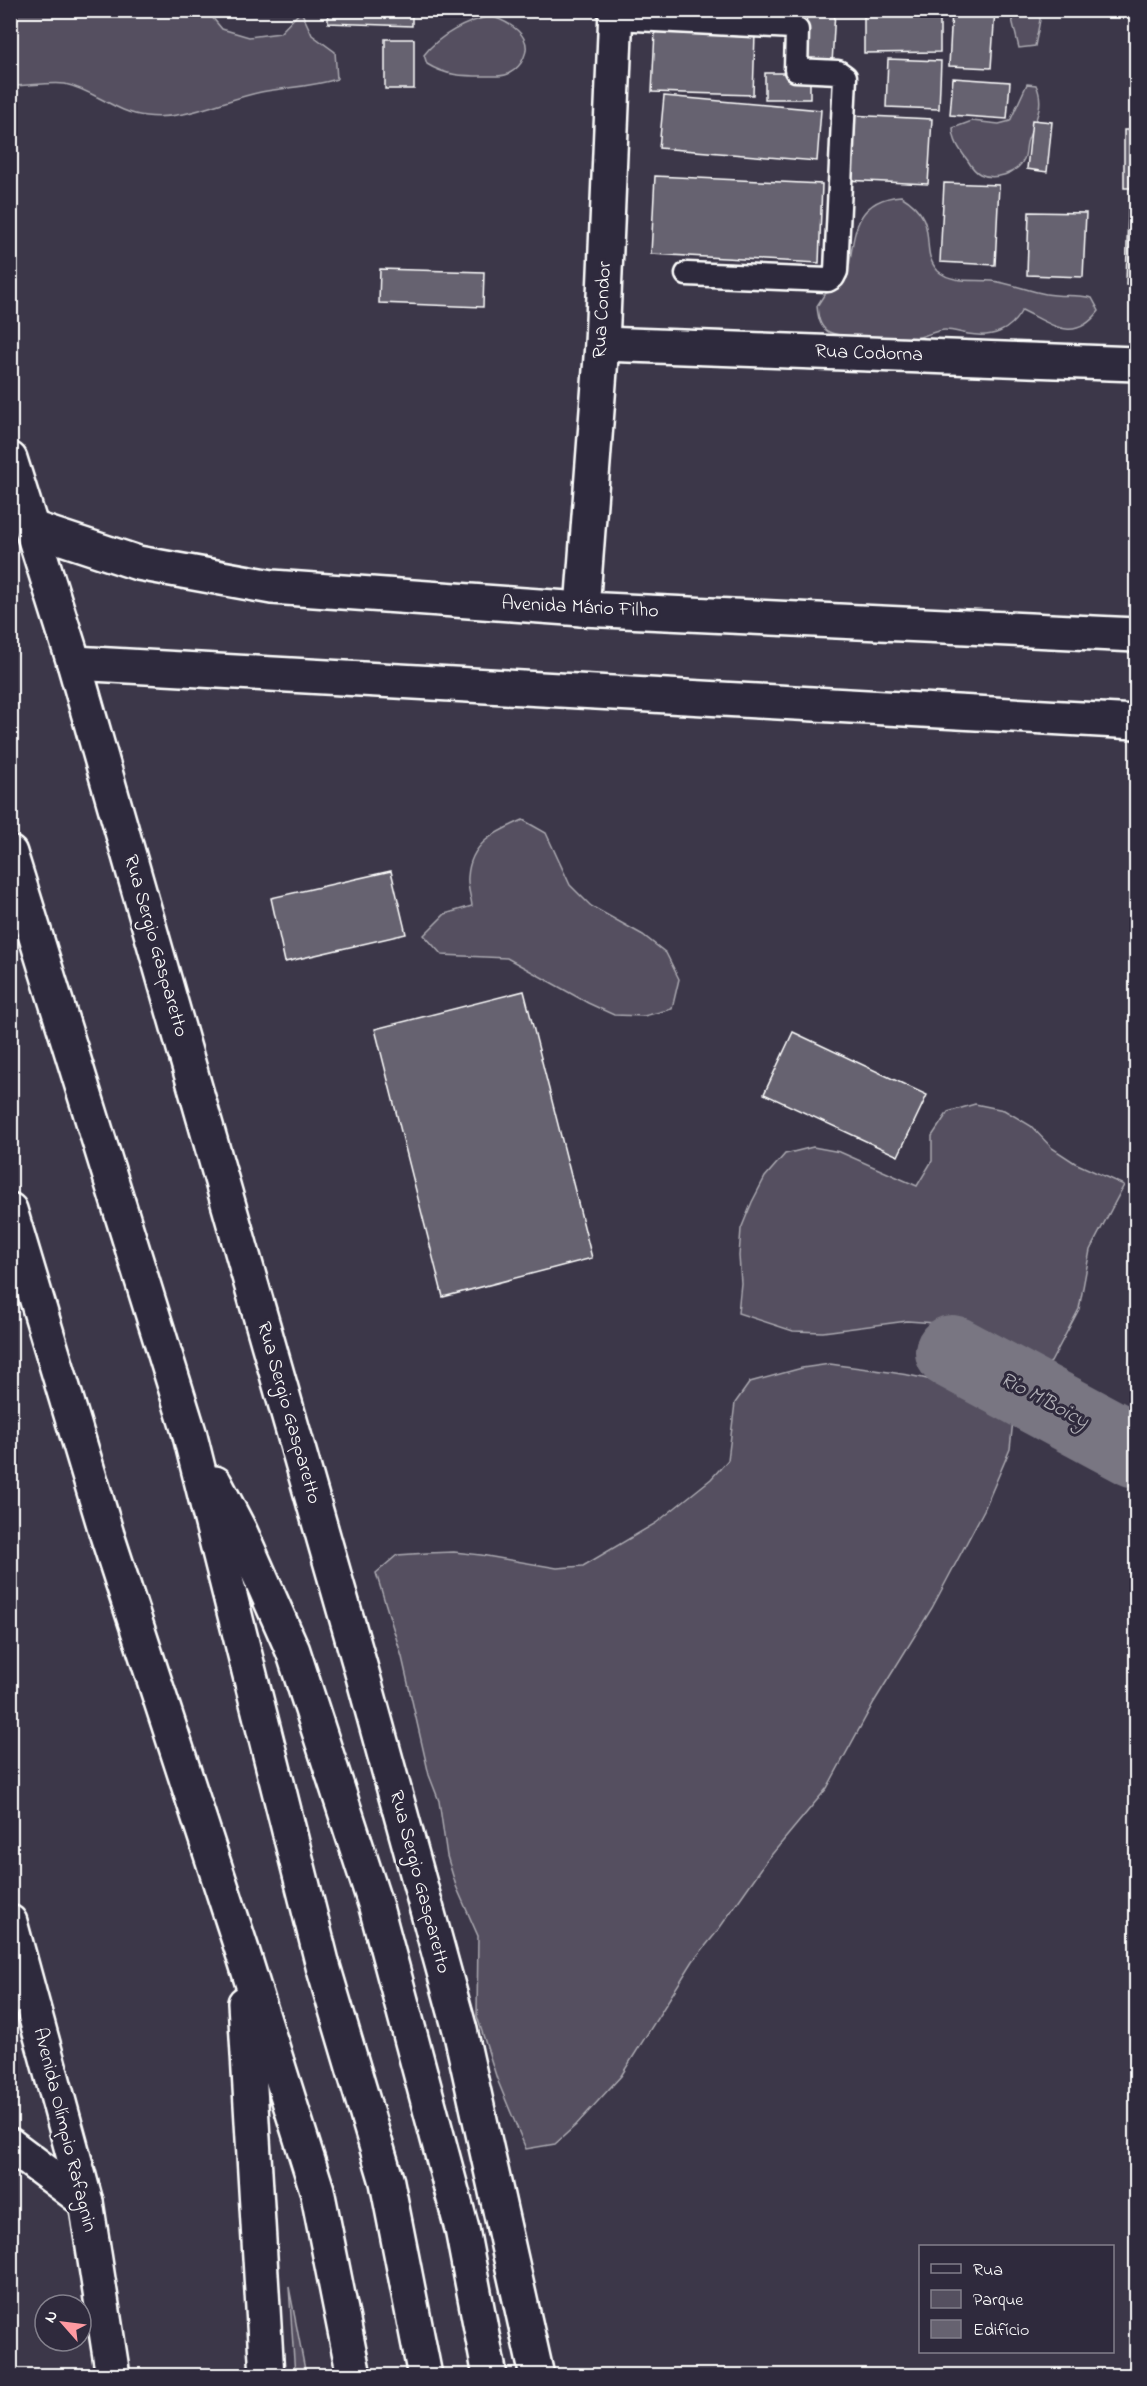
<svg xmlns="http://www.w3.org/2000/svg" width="1147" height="2386" font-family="'Indie Flower',sans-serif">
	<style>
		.green { fill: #555060; stroke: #aaa8b0; stroke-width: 1.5 }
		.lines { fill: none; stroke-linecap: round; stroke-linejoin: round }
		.river { stroke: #797682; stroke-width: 74 }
		.building { fill: #666270; stroke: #fff; stroke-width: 1.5 }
		.lane-casing { stroke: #fff; stroke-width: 27 }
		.street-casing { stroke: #fff; stroke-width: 38 }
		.secondary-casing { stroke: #fff; stroke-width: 38 }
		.highway-casing { stroke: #fff; stroke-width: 38 }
		.lane { stroke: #2f2a3d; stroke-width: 22 }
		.street { stroke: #2f2a3d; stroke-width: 33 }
		.secondary { stroke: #2f2a3d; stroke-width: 33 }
		.highway { stroke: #2f2a3d; stroke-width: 33 }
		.labels { text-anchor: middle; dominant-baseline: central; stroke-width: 6; stroke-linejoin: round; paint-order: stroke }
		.street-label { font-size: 20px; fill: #fff; stroke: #2f2a3d }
		.water-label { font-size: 21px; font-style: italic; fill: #b5b4ba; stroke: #2f2a3d }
	</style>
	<rect width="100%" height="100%" fill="#3c3749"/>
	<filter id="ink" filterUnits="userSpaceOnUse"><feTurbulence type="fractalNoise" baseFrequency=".0167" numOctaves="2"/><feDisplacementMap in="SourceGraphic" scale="12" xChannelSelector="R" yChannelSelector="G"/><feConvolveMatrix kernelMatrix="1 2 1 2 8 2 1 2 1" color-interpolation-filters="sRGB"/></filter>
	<g filter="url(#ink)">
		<!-- green -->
		<g class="green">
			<path d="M10,11H207L222,29L249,37L280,33L301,11L312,35L335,52L337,79C311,87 288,87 261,92C222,100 186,121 146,116C116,113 94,90 65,84C53,82 25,86 11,86Z"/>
			<path d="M1010,11H1039L1040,20L1035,46L1019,48Z"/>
			<path d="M491,16C508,22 534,35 524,57C521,65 516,70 508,74C501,77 493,76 485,76C463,76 446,76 427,64L424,55C439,35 467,21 491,16Z"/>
			<path d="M1027,84L1036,85C1045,104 1036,119 1029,137C1025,144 1027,153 1024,159C1017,174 994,181 980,174C974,171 971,166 968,161C960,150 953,141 953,128L972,121L999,124L1010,121Z"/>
			<path d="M901,196C943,221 917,249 938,271C952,284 976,279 992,281C1010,283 1028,291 1046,294C1062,297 1077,294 1092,298L1099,311C1074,344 1053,325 1022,310C1010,332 992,338 968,334C961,333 953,330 945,330C935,330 925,337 914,338C898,340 840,339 827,331C819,325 818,316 817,306L824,295L847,278C855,238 851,200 901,196Z"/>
			<path d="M523,820L546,833L570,885L591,906L643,935L666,953L679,979L672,1009L644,1016L614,1015L588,1003L507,958L442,955L424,935L445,914L472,906C471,897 467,886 468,877C470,843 495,832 523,820Z"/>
			<path d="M975,1104L1004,1110L1031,1126L1052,1148L1075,1163L1124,1185L1090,1250L1079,1309L1051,1362L1025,1378L998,1371L961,1336L936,1323L907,1321L823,1332L793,1331L738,1313L741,1283L739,1256L741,1229L752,1202L765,1177L785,1154L813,1147L840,1152L917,1186L932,1161V1136L948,1112Z"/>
			<path d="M830,1364C883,1372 944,1375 991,1403C999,1408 1006,1415 1013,1420L1010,1449L984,1510L932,1608L874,1702L827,1788L768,1859L716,1933L693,1961L621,2076L576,2125L555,2144L526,2149L497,2079L477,2016L478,1936L456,1886L447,1856L439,1801L429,1775L402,1657L376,1573L397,1555L427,1553L454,1552L481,1555L557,1568L583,1566L656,1523L711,1479L728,1460L735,1403L750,1382L802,1368Z"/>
			<path d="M289,2287L306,2375H295Z"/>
		</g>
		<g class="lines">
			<!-- river -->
			<path class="river" d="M952,1352L1136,1451"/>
		</g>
		<!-- building -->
		<g class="building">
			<path d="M328,10H412V26L328,23Z"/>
			<path d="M807,10H835L832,64H804Z"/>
			<path d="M864,10H940V52L864,53Z"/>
			<path d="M952,10H995L991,68L949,66Z"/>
			<path d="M655,31L755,34L753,95L652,92Z"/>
			<rect x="385" y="39" width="29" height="50"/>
			<path d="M888,59L941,61L939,109L886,107Z"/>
			<rect x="765" y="73" width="45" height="26"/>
			<path d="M953,78L1010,82L1007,119L950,115Z"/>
			<path d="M664,96L821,110L817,161L659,148Z"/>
			<path d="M848,115L932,119L928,184L844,180Z"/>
			<path d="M1032,120L1052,122L1047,172L1027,169Z"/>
			<rect x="1124" y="130" width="12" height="58"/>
			<path d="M655,176L822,184L819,263L651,254Z"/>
			<path d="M944,183L999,185L995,265L940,262Z"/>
			<path d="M1128,210H1136V285H1126Z"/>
			<path d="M1029,212L1086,213L1083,277L1027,275Z"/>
			<path d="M380,269L484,272L483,307L379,303Z"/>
			<path d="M391,871L406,934L285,962L271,898Z"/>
			<path d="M524,991L592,1258L443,1297L375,1029Z"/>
			<path d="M793,1032L927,1095L898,1156L764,1094Z"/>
		</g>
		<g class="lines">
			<defs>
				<path id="lane" d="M616,18L793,27L797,30L796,70L838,72L845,77L836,271L833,277L828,280L687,274"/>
				<g id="street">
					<path d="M602,344L1136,364"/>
					<path d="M582,609L602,344L616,10"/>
					<path d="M10,2145L86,2202"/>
				</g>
				<g id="secondary">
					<path d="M10,459L74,663L361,1669L460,2030L537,2376"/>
					<path d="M32,528L138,563L272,587L582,609L1136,635"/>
					<path d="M74,663L1136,722"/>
					<path d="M10,1922L86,2202L113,2376"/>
				</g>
				<g id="highway">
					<path d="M10,853L189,1432L323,1966L387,2182L425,2376"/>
					<path d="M10,1210L107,1535L242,1950L317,2190L354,2376"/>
					<path d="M215,1483L240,1531L293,1651L376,1907L462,2229L490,2376"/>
					<path d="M245,2003L267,2376"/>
				</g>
			</defs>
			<!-- lane casing -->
			<use href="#lane" class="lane-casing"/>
			<!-- street casing -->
			<use href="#street" class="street-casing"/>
			<!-- secondary casing -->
			<use href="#secondary" class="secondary-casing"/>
			<!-- highway casing -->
			<use href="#highway" class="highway-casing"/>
			<!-- lane -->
			<use href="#lane" class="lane"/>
			<!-- street -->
			<use href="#street" class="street"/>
			<!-- secondary -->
			<use href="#secondary" class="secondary"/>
			<!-- highway -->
			<use href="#highway" class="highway"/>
		</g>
	</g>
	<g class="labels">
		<!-- street labels -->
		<g class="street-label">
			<text transform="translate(603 310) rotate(-87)">Rua Condor</text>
			<text transform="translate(869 354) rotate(2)">Rua Codorna</text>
			<text transform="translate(580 608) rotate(3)">Avenida Mário Filho</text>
			<text transform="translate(155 946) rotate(74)">Rua Sergio Gasparetto</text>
			<text transform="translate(288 1413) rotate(74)">Rua Sergio Gasparetto</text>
			<text transform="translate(419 1882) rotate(75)">Rua Sergio Gasparetto</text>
			<text transform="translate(64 2130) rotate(76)">Avenida Olímpio Rafagnin</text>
		</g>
		<!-- water labels -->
		<g class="water-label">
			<text transform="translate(1044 1401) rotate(28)">Rio M'Boicy</text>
		</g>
	</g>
	<!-- margin -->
	<rect width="1147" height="2386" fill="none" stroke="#2f2a3d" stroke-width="36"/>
	<rect x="18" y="18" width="1111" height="2350" fill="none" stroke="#fff" stroke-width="2" filter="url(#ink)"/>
	<!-- legend -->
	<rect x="919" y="2245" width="195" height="108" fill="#2f2a3d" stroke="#827f8b" stroke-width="1.5"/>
	<rect x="931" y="2264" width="30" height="9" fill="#2f2a3d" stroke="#827f8b" stroke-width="1.5"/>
	<text x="973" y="2275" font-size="18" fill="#ffffff">Rua</text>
	<rect x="931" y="2290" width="30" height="18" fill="#555060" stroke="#827f8b" stroke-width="1.5"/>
	<text x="973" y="2305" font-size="18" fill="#ffffff">Parque</text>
	<rect x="931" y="2320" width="30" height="18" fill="#666270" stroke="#827f8b" stroke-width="1.5"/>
	<text x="973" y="2335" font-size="18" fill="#ffffff">Edifício</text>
	<!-- north arrow -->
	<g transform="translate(63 2323) rotate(298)"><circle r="28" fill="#2f2a3d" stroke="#827f8b" stroke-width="1.5"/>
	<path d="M0-4.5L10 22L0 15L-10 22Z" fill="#ff9aa2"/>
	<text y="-9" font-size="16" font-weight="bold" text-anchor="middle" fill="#ffffff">N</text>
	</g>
</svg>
